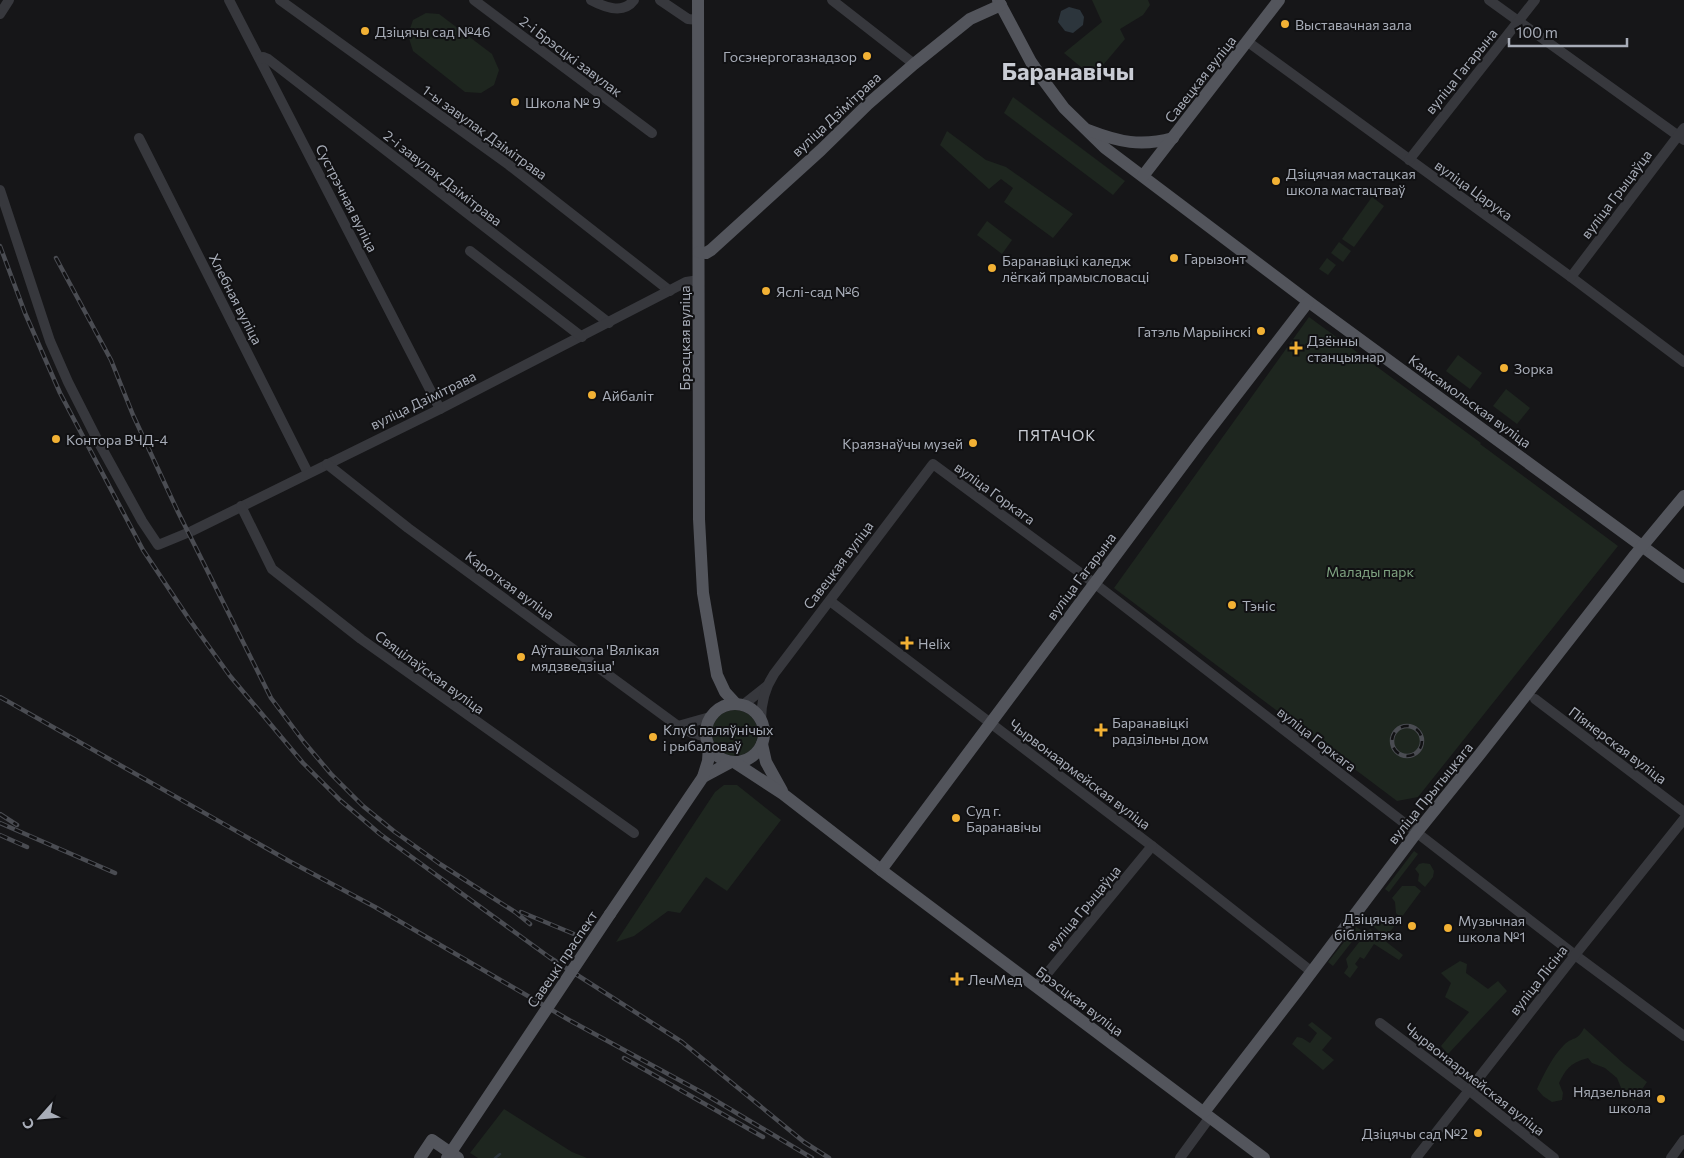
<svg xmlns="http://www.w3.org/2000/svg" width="1684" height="1158" font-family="Commissioner,sans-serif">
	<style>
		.green { fill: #1e261f }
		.water { fill: #2c353c }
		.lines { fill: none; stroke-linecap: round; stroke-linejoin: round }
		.stream { stroke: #2c353c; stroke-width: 2.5 }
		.minor { stroke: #37383d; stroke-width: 10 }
		.major { stroke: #53555c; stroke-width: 12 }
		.rail-casing { stroke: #4a4c52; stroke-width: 4.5 }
		.rail { stroke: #111113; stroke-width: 2.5; stroke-dasharray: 8; stroke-linecap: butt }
		.major-bridge { stroke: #53555c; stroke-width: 12 }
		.poi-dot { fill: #f2b134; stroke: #111113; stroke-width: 2 }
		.labels { text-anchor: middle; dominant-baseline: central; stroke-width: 4; stroke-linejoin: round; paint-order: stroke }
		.poi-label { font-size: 14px; fill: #a8adb8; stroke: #111113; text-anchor: start }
		.street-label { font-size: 14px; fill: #a8adb8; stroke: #111113 }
		.park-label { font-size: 14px; fill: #7fa381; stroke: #111113 }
		.neighbourhood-label { font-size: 15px; letter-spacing: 1px; fill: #c9ccd4; stroke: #111113 }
		.town-label { font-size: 24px; font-weight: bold; fill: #c9ccd4; stroke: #111113 }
	</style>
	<rect width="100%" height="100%" fill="#161618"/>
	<!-- green -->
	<g class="green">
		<path d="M1092,0H1148L1150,5L1143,15L1120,29L1125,39L1093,77L1064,53L1102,22Z"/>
		<path d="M426,13L439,14L492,54L499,70L494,85L481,93L465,92L413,51L408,35L413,20Z"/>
		<path d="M1013,97L1125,181L1113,195L1004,113Z"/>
		<path d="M947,131L986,160L1006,167L1073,214L1053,238L1004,202L1013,188L1001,179L989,189L940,145Z"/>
		<path d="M1372,197L1384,206L1354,247L1342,239Z"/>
		<path d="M987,221L1012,240L1002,254L977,235Z"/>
		<path d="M1339,242L1351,251L1343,262L1331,253Z"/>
		<path d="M1327,258L1336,265L1328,275L1319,269Z"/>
		<path d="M1309,317L1481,443L1480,444L1618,546L1418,797L1397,801L1114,588Z"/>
		<path d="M1458,355L1482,373L1470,389L1446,371Z"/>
		<path d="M1506,389L1530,408L1517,424L1493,406Z"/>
		<circle cx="735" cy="733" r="23"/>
		<path d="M724,785H737L781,820L727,891L706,877L680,913L668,911L634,936L616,942L715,792Z"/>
		<path d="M1414,851L1418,854L1389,892L1385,889Z"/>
		<path d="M1423,863L1430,864L1434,871L1433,877L1425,887L1418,881L1419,874L1415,869L1419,864Z"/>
		<path d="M1402,886H1415L1421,891L1401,918L1396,913L1395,902L1392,898Z"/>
		<path d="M1392,915L1399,920L1386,937L1372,925L1380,916L1388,917Z"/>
		<path d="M1356,927L1361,930L1333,966L1328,962Z"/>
		<path d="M1370,929L1403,955L1399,960L1374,944L1364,959L1360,957L1355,964L1358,967L1350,978L1344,973L1348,967L1346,959L1360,941L1365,942L1369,936L1367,932Z"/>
		<path d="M1460,961L1467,964L1466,973L1488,989L1498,981L1507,991L1448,1054L1441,1046L1469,1012L1445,997L1451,983L1441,973Z"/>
		<path d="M1312,1022L1332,1038L1322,1050L1334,1060L1323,1070L1292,1044L1297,1037L1302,1038L1310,1043L1317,1033L1308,1025Z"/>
		<path d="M1584,1028L1624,1064L1647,1082L1634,1101L1622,1090L1617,1078L1605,1068L1592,1063L1588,1058C1571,1063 1567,1067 1559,1083L1563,1093L1562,1100L1552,1102L1543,1096L1537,1089C1544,1074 1552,1057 1564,1045C1573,1036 1577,1042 1584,1028Z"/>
		<path d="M504,1109L572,1152L587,1158H478L470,1153Z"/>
	</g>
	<!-- water -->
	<path class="water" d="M1069,7L1080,10L1084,17L1083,25L1073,33L1065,31L1058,22L1061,11Z"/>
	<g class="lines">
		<!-- stream -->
		<path class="stream" d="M495,1158L500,1154"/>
		<!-- minor -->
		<g class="minor">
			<path d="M229,0L440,409"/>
			<path d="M280,0L509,165L670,291"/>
			<path d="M474,0L652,133"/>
			<path d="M591,0C604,7 623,15 634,0"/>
			<path d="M660,0L688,19L698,20"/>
			<path d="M832,0L914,64"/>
			<path d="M1489,0L1684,140"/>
			<path d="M0,14L9,0"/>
			<path d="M1248,42L1571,277L1684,362"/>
			<path d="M260,59L263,57L268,59L609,323"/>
			<path d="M139,138L308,473"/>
			<path d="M1409,160L1535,0"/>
			<path d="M0,190L50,341L68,382L99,443L142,521L158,545L192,531L440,409L686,282L699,280"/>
			<path d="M470,251L582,337"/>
			<path d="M1571,277L1684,128"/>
			<path d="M327,464L408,528L678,726L692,733L706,737"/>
			<path d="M241,506L272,569L361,639L634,833"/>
			<path d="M830,601L1152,846L1312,972"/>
			<path d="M1535,699L1684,812"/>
			<path d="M743,705L767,686"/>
			<path d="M761,720C761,703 765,688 774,674L933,464L1094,583L1575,955L1684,1036"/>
			<path d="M678,726L710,717"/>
			<path d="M1036,987L1152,846"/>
			<path d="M1380,1023L1470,1091L1554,1158"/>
			<path d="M1180,1158L1210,1117"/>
			<path d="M1416,1158L1575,955L1684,819"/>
			<path d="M1671,1158L1684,1140"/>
		</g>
		<!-- major -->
		<g class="major">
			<path d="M698,0L699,519L703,593L717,675L725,692L736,704"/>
			<path d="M998,0L1031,62L1044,81L1064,108L1105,148L1313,305L1684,577"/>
			<path d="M1088,130C1119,142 1141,147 1173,138"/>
			<path d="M1143,176L1279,0"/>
			<path d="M699,252L706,253L711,250L821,150L868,104L914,64L970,19L1001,5"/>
			<circle cx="735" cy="733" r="29"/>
			<path d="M762,744L766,762L782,791"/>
			<path d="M734,762L783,794L881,870L1264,1158"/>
			<path d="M703,777L731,762"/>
			<path d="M881,870L1200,442L1308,302"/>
			<path d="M610,914L703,777L708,761L709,746"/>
			<path d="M1204,1112L1298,990L1417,832L1480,754L1635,555L1684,496"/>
			<path d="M420,1158L432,1140L458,1158"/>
		</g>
		<defs>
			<g id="rail">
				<path d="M0,246L25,313L60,393L143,550L189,619L230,676L303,763L340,800L380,834L549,957L682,1042L804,1142L829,1158"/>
				<path d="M56,258L111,360L133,415L178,512L271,698L304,742L331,774L363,806L395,832L440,864L515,912L530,924"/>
				<path d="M0,697L289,861L375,907L569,1020L703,1093L812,1158"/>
				<circle cx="1407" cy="741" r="15"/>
				<path d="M0,814L17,825"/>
				<path d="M0,823L115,873"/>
				<path d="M0,835L27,847"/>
				<path d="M521,912L574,934"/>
				<path d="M624,1058L763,1137"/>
			</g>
		</defs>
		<!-- rail casing -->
		<use href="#rail" class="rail-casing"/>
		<!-- rail -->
		<use href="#rail" class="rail"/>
		<!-- major-bridge -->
		<path class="major-bridge" d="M447,1158L610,914"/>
	</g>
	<!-- markers -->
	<g class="poi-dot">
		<circle cx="1285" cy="24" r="5"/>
		<circle cx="365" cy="31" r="5"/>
		<circle cx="867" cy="56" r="5"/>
		<circle cx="515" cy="102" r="5"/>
		<circle cx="1276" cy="181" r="5"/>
		<circle cx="1174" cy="258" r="5"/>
		<circle cx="992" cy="268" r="5"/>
		<circle cx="766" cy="291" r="5"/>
		<circle cx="1261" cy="331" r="5"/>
		<path d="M1293.5 340.5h5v5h5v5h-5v5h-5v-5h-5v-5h5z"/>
		<circle cx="1504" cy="368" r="5"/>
		<circle cx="592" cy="395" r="5"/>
		<circle cx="56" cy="439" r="5"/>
		<circle cx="973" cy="443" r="5"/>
		<circle cx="1232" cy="605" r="5"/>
		<path d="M904.5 635.5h5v5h5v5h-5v5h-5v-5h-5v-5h5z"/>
		<circle cx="521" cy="657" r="5"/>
		<path d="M1098.5 722.5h5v5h5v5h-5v5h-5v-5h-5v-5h5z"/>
		<circle cx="653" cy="737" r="5"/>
		<circle cx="956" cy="818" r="5"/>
		<circle cx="1412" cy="926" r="5"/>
		<circle cx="1448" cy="928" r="5"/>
		<path d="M954.5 971.5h5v5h5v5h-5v5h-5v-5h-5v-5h5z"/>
		<circle cx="1661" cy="1099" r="5"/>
		<circle cx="1478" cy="1133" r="5"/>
	</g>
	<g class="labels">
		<!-- poi labels -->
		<g class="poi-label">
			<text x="1295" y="24">Выставачная зала</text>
			<text x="375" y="31">Дзіцячы сад №46</text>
			<text x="857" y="56" text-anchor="end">Госэнергогазнадзор</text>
			<text x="525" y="102">Школа № 9</text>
			<text x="1286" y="173">Дзіцячая мастацкая<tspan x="1286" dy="16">школа мастацтваў</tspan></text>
			<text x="1184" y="258">Гарызонт</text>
			<text x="1002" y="260">Баранавіцкі каледж<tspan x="1002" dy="16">лёгкай прамысловасці</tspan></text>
			<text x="776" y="291">Яслі-сад №6</text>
			<text x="1251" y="331" text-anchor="end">Гатэль Марыінскі</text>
			<text x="1307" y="340">Дзённы<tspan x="1307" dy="16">станцыянар</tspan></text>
			<text x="1514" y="368">Зорка</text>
			<text x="602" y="395">Айбаліт</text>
			<text x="66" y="439">Контора ВЧД-4</text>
			<text x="963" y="443" text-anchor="end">Краязнаўчы музей</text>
			<text x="1242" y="605">Тэніс</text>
			<text x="918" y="643">Helix</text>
			<text x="531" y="649">Аўташкола 'Вялікая<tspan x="531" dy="16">мядзведзіца'</tspan></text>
			<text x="1112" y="722">Баранавіцкі<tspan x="1112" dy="16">радзільны дом</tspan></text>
			<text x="663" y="729">Клуб паляўнічых<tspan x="663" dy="16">і рыбаловаў</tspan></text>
			<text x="966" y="810">Суд г.<tspan x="966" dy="16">Баранавічы</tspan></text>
			<text x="1402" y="918" text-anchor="end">Дзіцячая<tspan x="1402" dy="16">бібліятэка</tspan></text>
			<text x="1458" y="920">Музычная<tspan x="1458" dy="16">школа №1</tspan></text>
			<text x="968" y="979">ЛечМед</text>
			<text x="1651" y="1091" text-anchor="end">Нядзельная<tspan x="1651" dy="16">школа</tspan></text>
			<text x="1468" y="1133" text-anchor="end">Дзіцячы сад №2</text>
		</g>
		<!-- street labels -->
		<g class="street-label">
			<text transform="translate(571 56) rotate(37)">2-і Брэсцкі завулак</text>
			<text transform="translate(1461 71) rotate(-51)">вуліца Гагарына</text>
			<text transform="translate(1200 79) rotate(-52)">Савецкая вуліца</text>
			<text transform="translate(836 114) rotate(-43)">вуліца Дзімітрава</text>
			<text transform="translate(485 132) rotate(36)">1-ы завулак Дзімітрава</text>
			<text transform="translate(443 178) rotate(38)">2-і завулак Дзімітрава</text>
			<text transform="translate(1474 190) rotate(36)">вуліца Царука</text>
			<text transform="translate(1616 194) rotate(-53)">вуліца Грыцаўца</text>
			<text transform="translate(347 198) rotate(63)">Сустрэчная вуліца</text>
			<text transform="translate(236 299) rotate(63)">Хлебная вуліца</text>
			<text transform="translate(684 338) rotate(-90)">Брэсцкая вуліца</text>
			<text transform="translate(423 400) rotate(-26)">вуліца Дзімітрава</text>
			<text transform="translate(1470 401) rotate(36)">Камсамольская вуліца</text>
			<text transform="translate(995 493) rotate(36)">вуліца Горкага</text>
			<text transform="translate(838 565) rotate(-53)">Савецкая вуліца</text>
			<text transform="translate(1081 576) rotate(-53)">вуліца Гагарына</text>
			<text transform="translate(510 585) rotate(36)">Кароткая вуліца</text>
			<text transform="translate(430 672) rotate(36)">Свяцілаўская вуліца</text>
			<text transform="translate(1317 739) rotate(38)">вуліца Горкага</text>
			<text transform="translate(1618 745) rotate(37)">Піянерская вуліца</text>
			<text transform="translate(1080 774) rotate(37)">Чырвонаармейская вуліца</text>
			<text transform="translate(1430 793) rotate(-51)">вуліца Прытыцкага</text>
			<text transform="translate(1083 908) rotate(-50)">вуліца Грыцаўца</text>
			<text transform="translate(562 959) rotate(-56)">Савецкі праспект</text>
			<text transform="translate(1538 980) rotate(-52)">вуліца Лісіна</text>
			<text transform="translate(1080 1001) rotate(37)">Брэсцкая вуліца</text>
			<text transform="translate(1475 1079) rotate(38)">Чырвонаармейская вуліца</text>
		</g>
		<!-- park labels -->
		<g class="park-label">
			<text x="1370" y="571">Малады парк</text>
		</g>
		<!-- neighbourhood labels -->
		<g class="neighbourhood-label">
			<text x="1057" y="435">ПЯТАЧОК</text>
		</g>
		<!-- town labels -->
		<g class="town-label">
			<text x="1068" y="70">Баранавічы</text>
		</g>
	</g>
	<!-- north arrow -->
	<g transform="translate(40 1118) rotate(243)" stroke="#111113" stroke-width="4" paint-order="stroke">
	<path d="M0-4L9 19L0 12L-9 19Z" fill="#a8adb8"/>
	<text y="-8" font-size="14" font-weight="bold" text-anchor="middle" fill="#a8adb8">С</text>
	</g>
	<!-- scale -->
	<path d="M1509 38v8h118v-8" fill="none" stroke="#a8adb8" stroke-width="2.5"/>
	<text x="1516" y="38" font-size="15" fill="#a8adb8" stroke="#111113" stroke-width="4" paint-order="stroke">100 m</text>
</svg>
